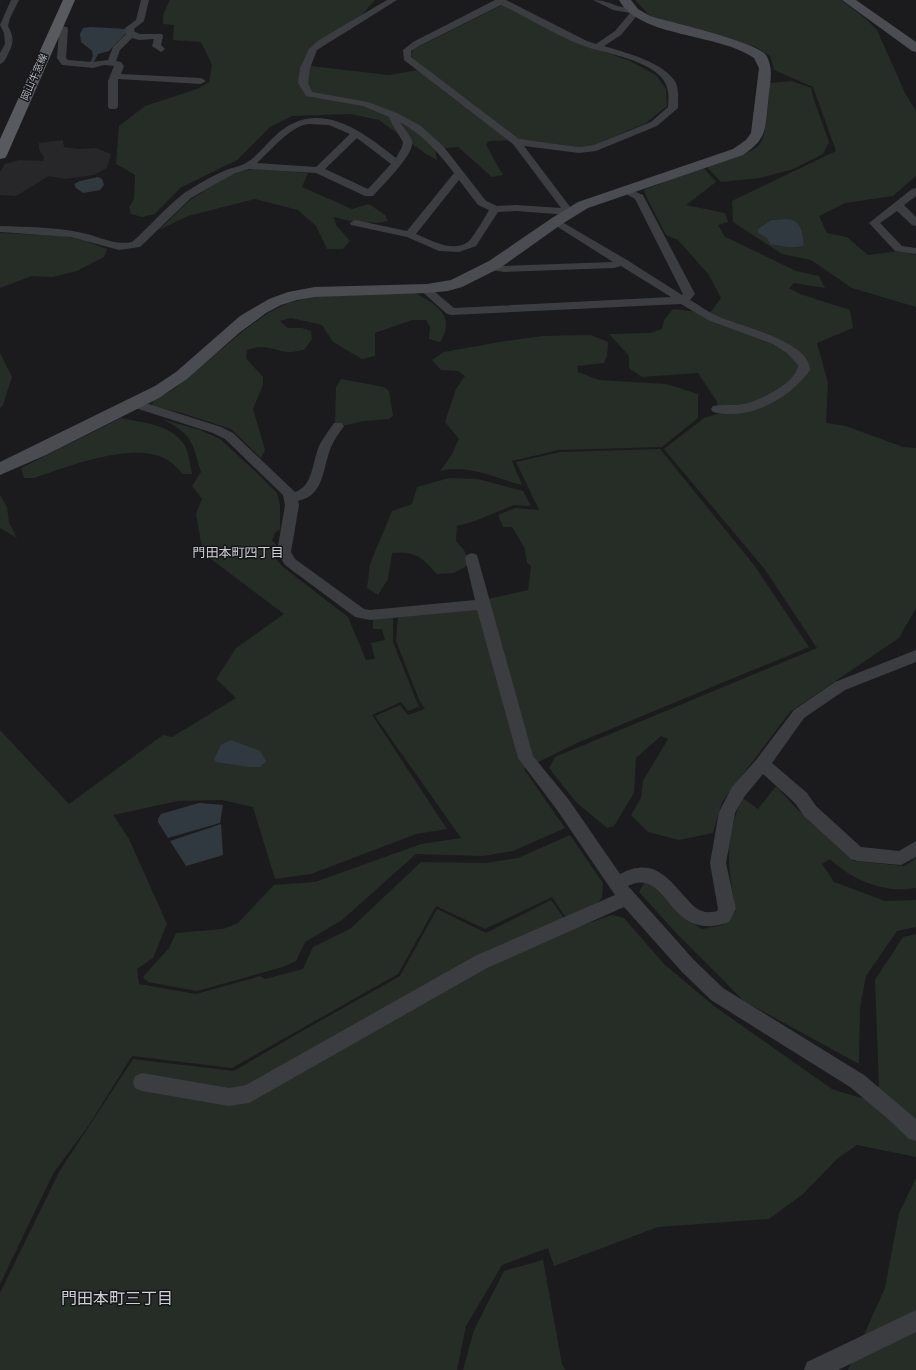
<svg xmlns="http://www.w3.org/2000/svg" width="916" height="1370" font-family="'PT Sans','Noto Sans JP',sans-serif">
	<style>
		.built { fill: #27272a }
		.green { fill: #252d26; fill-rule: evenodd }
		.water { fill: #313940 }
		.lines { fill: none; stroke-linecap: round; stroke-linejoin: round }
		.street { fill: #3c3d41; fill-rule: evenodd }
		.secondary { fill: #4a4c51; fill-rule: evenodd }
		.primary { fill: #585a60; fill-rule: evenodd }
		.labels { text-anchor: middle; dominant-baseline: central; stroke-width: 3; stroke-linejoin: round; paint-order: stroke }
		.far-street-label { font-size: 10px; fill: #aeb2bb; stroke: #161618 }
		.neighbourhood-label { font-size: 13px; fill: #cfd1d7; stroke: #161618 }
		.near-neighbourhood-label { font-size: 16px; fill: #cfd1d7; stroke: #161618 }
	</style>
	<rect width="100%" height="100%" fill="#1b1b1d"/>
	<!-- built -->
	<path class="built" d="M63,140L64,147L79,149L96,148L111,154L107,168L94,175L65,179L49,176L16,196L0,195V172L5,164L19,160L43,161L44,157L39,150V143Z"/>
	<!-- green -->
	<g class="green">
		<path d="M170,0H375L359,18L322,39L310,48L302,65L389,75L425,69L413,60L411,54L414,49L502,5L593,48L630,61L656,75L666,89L667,106L646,123L595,145L579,147L526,140L489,141L486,145L503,175L492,177L458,147L435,149L437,160L426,154L379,120L351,114L292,116L270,127L237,160L180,188L155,214L142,217L131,214L129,207L134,199L135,175L116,164L119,126L145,106L197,89L209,82L212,65L201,42L173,40L174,25L163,24V15Z"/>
		<path d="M635,0H841L865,18L877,30L905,93L916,111V176L893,196L845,203L819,216L827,233L847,237L868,255L900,251L916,255V307L852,288L811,260L782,254L733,222L732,201L836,151L813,87L774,70L770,56L756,47L650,16ZM785,219L795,247L775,245L758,229L771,220Z"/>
		<path d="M792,81L811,88L814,100L829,142L823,154L793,169L760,178L721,182L706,166C721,161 746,156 758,146C768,138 768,96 770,83Z"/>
		<path d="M703,167L716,182L686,205L725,213L728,222L718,225L725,237L734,241L796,271L819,276L825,288L794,283L789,288L800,294L850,310L853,328L817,343L828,383L826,423L846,426L903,447L916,448V608L899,638L790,712L722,802L713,833L679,840L648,832L631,815L641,798L643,781L668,739L661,736L636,758L634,793L614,826L607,828L576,802L549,768L555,757L817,648L766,571L664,449L704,418L720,413L716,400L698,373L642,377L629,368V356L609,334L650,333L662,329L664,320L673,309L710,313L721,298L709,275L678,240L666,235L646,196L644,190Z"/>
		<path d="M256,169L308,173L302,187L352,209L369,204L385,215L388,221C370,225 351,222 334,217L336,225L350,241L343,249H327L316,226L298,210L255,199L188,216L159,230L190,200L235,172Z"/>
		<path d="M0,233L64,236L83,240L107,249L104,257L77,271L52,277L32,276L0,288Z"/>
		<path d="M414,292C435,304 457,315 440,342L429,339L430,327L426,320H412L375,333V356L362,359L333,342L322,325L291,318L280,321L288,328H302L311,331L312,339L304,350C299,350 293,353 288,352C271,350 265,343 247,350L246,358L263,377V385L253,409L265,450L261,458L231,429L182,413L152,406L153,401L174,389L242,332L268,313L288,303L309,298L327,296Z"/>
		<path d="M591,335L608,342L607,356L604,363L577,366L578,372L599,380L666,384L698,394V418L662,447L559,450L512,461L522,485C495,478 468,464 440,471L451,456L459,439L445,422L456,389L465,376L458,371L441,370L432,360L444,352L500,342L542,336Z"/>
		<path d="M0,353L12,377L3,405L0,408Z"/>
		<path d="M341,379L384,387L389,391L393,416L389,419L364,421L346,425L335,423L336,387Z"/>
		<path d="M121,418C143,423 172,424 185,446C189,454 190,465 192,474H183C179,470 174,464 169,461C137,439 67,467 34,478H24L21,468Z"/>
		<path d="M162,419L200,430L220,439L254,470L277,493L280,505V529L275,533L272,541L276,544L275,558L283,567L348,617L366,660L375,659L371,643L385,640L382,629H373V618L393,616V642L419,707L408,711L401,702L372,715L447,829L416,834L311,874L275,879L253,807L222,800L178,801L113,815L129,839L167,924L153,958L137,969L139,984L196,994L260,976L265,979L303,969L313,947L350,929L421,862L486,863L518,858L570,835L603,883L602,898L592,908L566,918L552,897L485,929L436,906L398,974L232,1068L132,1056L89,1125L54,1172L0,1284V730L69,804L163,735L172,737L236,698L216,679L236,648L284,614L203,553L196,514L202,499L192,486L201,472C192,441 192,434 162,419Z"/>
		<path d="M660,449L754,565L809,647L577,743L524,769L565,828L513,851L483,856L416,854L342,920L305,942L296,961L283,967L197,991L148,982L143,977L169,948L176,933L223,929L238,923L274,885L315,882L421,844L461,838L375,716L400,705L408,715L425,709L419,700L396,641L398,615L488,599L528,590L531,566L527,563L525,549L512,527H503L498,515L515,508L539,510L516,462L560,452Z"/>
		<path d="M449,478L478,479L523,491L531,506L514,505L475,521L457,526L456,541L464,550L470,564L454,573L437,574C421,557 417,551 392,553L388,579L378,595L367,588L370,564L392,511L412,504L417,487Z"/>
		<path d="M0,495L7,507L9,523L17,538L0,528Z"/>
		<path d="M776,786L794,806L854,861L905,866L916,858V888C885,894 852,880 830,859L822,864L834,882L885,901L916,900V927L897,931L866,976L860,1008L859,1064L744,1001L679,936L639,892L644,883L652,885L684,917L702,929L723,925L736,911C728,869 723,837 743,798L758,809Z"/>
		<path d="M551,900L572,929L612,915L624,918L664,964L714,1006L832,1089L861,1098L879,1086L875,980L903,937L916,934V1157L857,1145L838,1158L803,1194L769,1219L658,1227L554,1266L548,1248L502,1265L466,1326L457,1370H0V1293L59,1172L133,1059L234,1071L302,1031L400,976L437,909L486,933Z"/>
		<path d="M916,1178V1370H848L885,1288L899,1213Z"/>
		<path d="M543,1260L562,1364L565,1370H463L474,1330L504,1271Z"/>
	</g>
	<!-- water -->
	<g class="water">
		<path d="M90,27L126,29L127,32L109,51L98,54L94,62L90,63L93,56L92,51L81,42L80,34L83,28Z"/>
		<path d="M98,177L102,179L104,185L100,190L83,193L76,188L74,184L80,181Z"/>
		<path d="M785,219C801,219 802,231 804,245C797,249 778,246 770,244L767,238L758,233V229L771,220Z"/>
		<path d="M231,740L260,751L266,761L260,767H249L216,762L214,759L221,745Z"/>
		<path d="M199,803L223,805L220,823L168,838L158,822V819L161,814Z"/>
		<path d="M221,824L223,855L186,866L170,841Z"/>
	</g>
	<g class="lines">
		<!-- street -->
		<g class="street">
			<path d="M11,0H19L10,18L8,26C14,37 14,43 8,54C6,58 5,62 0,64V53L5,44L4,33L0,25Z"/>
			<path d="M141,0H149L144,21L134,29L135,32L140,34H162L163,36L161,45L165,49L161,52L152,46L154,39L139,40L132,38L120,50L116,61L121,62L124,66L121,74L201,78L206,81L201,84L118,79V107L116,109H110L108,107V81L114,66L104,65L93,68L62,65L57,58L59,31L53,30L52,28L56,25L67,27L68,29L66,58L68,60L93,62L108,60L113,47L126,34L125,28L136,20Z"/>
			<path d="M387,0H397L317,50L310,68L308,83L312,92L368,102L397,113L421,126L444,147L486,201L497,206L516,205L561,208L513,144L404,60L403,50L413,42L495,0H506L587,41L596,44L615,31L630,13L613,10L593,0C603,0 609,3 618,6C626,8 633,7 639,13L621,35L604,46C624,52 666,63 676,83C679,91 678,100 678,108L657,126L596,151L579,153L524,146L574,212L569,215L516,211L498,212L476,246L459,252L439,251L407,237L351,225L350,223L355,220L407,231L454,173C438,152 423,135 400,122C403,128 410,134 412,141C416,153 381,187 373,196H365L316,173L249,169L235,173L191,198L140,247L119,250L71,237L0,232V226C26,227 52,227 78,232C97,235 113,246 132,242C149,227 166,207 183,194C193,187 217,173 229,169C234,167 241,166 246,163C259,155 269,140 282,130C322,100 363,132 396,158L402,147L403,142L391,122L389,117L363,106L306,96L298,83L300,68L309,49L319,40ZM501,5C527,17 555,35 581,45C605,54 640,57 660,76C669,85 669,95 668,107L651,122L594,145L579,147L519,139L411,57V51L419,46ZM308,124L329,125L350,134L316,167L257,163C270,151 291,126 308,124ZM357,138L391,164L368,189L325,169ZM459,180L478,205L489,210C485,217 473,238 468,242C452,253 431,240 416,234Z"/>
			<path d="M624,187L643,195L644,197L695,294L690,300C699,305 708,312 717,316C739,326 810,341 810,370C790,399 748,421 713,412L711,409L713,406C723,404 734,406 744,404C759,401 798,382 798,365L787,353L773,344L708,320L681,304L451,315L447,314L418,288L424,285L428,286L454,308L671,297L621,266L614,268L504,272L487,269L486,267L491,264L504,266L613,262L553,224L552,222L553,220L557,219L627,260L682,295L683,294L635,199L619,190Z"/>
			<path d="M916,188V196L904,205L916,217V226L912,225L897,211L880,223L902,246L916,248V254L895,251L869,223L912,189Z"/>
			<path d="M133,399L221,427L233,433L295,492C314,486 312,460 320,444C324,437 329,430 334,423H342L344,426C340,432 335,438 332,445C322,466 326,495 298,501L299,505L291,552L295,559L364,609L370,610L475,600L465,558L467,555L472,553L477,555L533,756L569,800L620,874C651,858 665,874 685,897C690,902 695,909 702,911C707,913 713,912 717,911L718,909L710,863L719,812L732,787L756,760L794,710L835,682L916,650V662L845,690L804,718L772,763L807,793L816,806L861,847L899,851L916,841V857L901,865L857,861L851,859L804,816L795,803L763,774L744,797L735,813L726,863L736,909L729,922C667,945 669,865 628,886L694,960L723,988L864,1075L916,1119V1141L909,1139L888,1119L850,1087L711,1000L682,972L624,907L487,968L249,1103L229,1106L142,1091L135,1088L133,1082L135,1076L142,1073L229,1088L246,1085L475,956L615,895L557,810L518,758L477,610L370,620L355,617L285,565L277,552L285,505L283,495L225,439L213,433L129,406L127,403L129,400Z"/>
			<path d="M916,1310V1332L838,1370H804L807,1362Z"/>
		</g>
		<!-- secondary -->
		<g class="secondary">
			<path d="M619,0H631L638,9L650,16C670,22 757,42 766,55C775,69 769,87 768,103C765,131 767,138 743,155L588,208L562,224L500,268L462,287L448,291L427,293L315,297L297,300L281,305L266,313L239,333L187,379L159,398L46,455L0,475V462L155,386L176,372L240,316L269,299L288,292L315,287L427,284L451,280L489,261L552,218L578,202L733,149L746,140L751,133L759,68L754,58C719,33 640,38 619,0Z"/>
			<path d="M842,0H856L916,42V52L912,51Z"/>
		</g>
		<!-- primary -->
		<path class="primary" d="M63,0H75L7,155L5,158L0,159V139Z"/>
	</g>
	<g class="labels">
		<!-- far-street labels -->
		<g class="far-street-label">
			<text transform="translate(34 77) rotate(-66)">岡山牛窓線</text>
		</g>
		<!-- neighbourhood labels -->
		<g class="neighbourhood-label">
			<text x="238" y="552">門田本町四丁目</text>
		</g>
		<!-- near-neighbourhood labels -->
		<g class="near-neighbourhood-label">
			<text x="117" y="1298">門田本町三丁目</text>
		</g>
	</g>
</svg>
